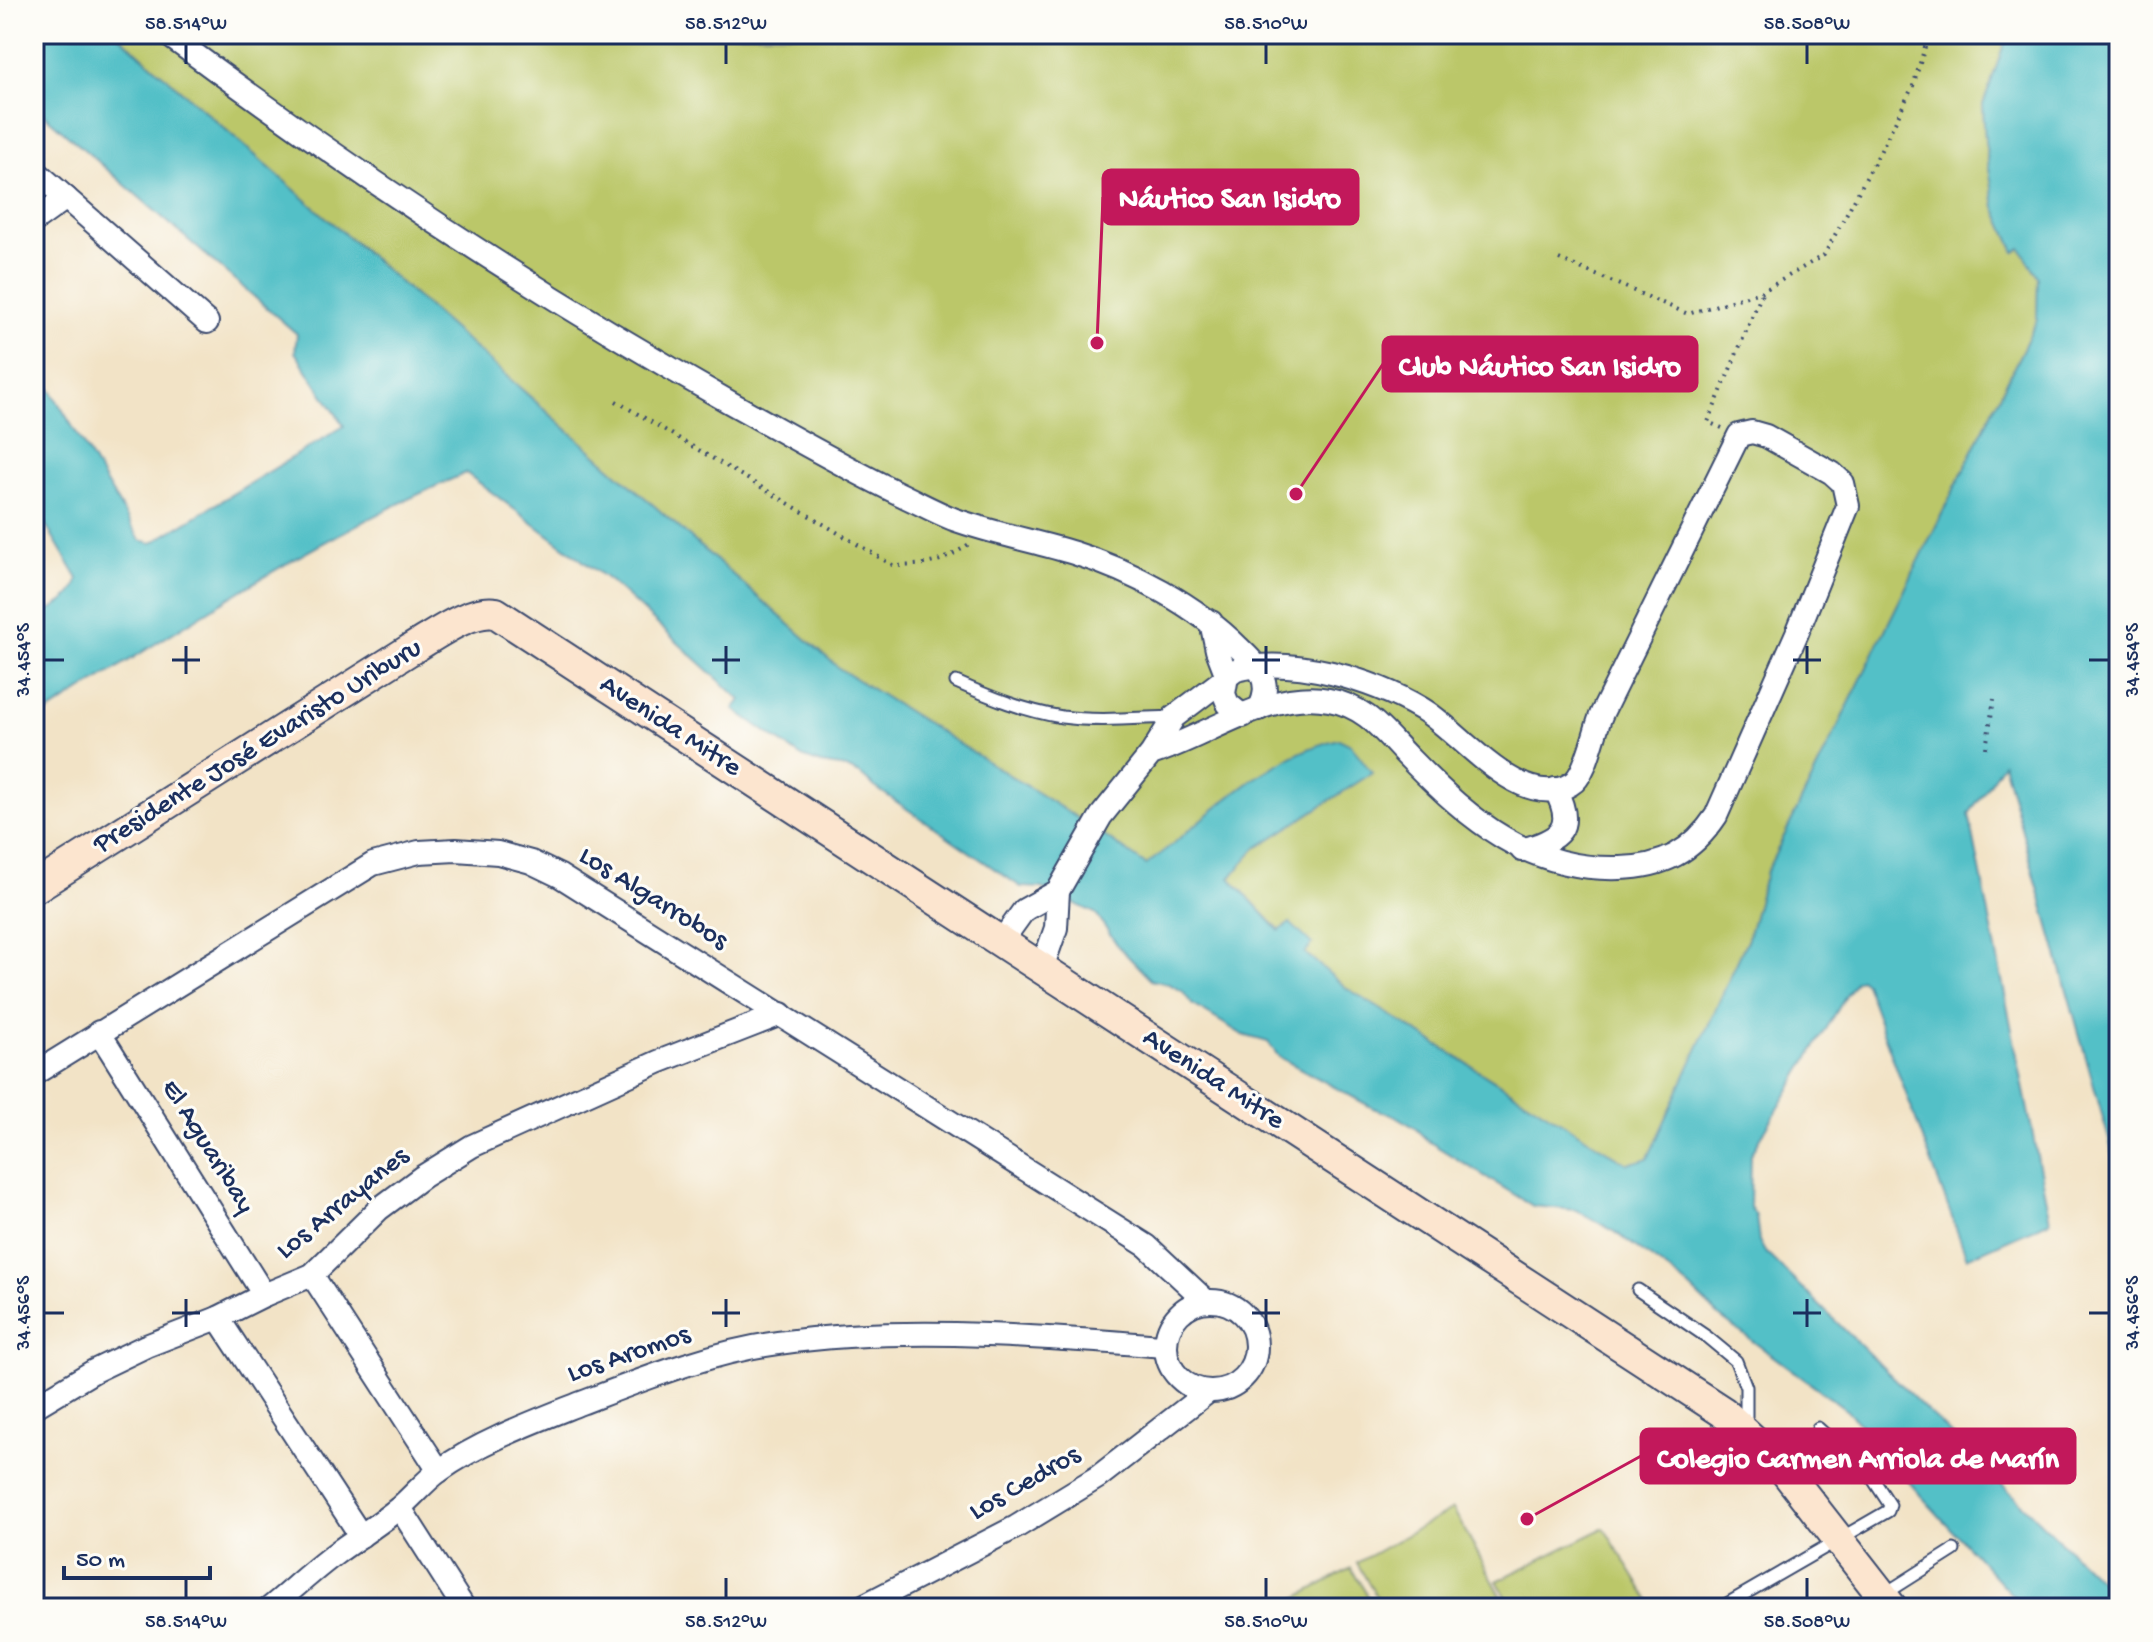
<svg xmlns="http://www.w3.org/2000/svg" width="2153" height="1642" font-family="'Gochi Hand',sans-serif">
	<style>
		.green { fill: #bbc769; stroke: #6b7b64; stroke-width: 2 }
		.water { fill: #52c0c7; stroke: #367892; stroke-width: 2 }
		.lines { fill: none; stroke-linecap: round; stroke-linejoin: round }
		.lane-casing { stroke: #3b4a6e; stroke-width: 15 }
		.street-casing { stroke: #3b4a6e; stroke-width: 26 }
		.secondary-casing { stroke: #3b4a6e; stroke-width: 34 }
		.path { stroke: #3b4a6e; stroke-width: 4; stroke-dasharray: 2 6; stroke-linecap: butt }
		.lane { stroke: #fff; stroke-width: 11 }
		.street { stroke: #fff; stroke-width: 22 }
		.secondary { stroke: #fce5cf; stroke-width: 30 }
		.ticks { fill: none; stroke: #1b2f5e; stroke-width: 3 }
		.labels { text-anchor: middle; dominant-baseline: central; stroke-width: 6; stroke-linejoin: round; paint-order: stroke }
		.street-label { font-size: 28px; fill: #1b2f5e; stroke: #fdfcf7 }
		.leader { fill: none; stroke: #c2185b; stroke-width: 3 }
		.callout-dot { fill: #c2185b; stroke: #fdfcf7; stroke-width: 3 }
		.callout { fill: #c2185b; stroke: #c2185b; stroke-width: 3 }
		.callout-label { font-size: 30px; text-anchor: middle; font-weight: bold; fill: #fff }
		.neatline { fill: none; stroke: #1b2f5e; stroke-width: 3 }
		.ticks-label { font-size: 20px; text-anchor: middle; fill: #1b2f5e }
	</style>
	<rect width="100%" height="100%" fill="#fdfcf7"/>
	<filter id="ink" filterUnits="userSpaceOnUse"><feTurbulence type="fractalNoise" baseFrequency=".0125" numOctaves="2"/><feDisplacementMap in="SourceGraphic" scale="16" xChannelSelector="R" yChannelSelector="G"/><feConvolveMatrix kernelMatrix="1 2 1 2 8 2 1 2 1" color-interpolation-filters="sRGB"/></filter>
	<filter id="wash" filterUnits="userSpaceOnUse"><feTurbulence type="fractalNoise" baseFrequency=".006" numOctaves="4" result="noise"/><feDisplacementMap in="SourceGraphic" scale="32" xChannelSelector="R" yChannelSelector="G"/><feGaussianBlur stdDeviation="1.8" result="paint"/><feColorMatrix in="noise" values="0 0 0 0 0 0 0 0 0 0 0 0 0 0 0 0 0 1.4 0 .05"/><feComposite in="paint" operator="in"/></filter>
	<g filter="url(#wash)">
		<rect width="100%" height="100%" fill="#f2e3c6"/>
		<!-- green -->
		<g class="green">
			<path d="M117,34H2008L1983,105L1985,141L1995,207L2015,252L2021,248L2038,277L2037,320L1766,873L1748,938L1648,1159L1628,1164L1345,987L1305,953L1290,923L1280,931L1230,878L1255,849L1372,773L1185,836L1147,866L1087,824L840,669Z"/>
			<path d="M1453,1509L1508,1608H1383L1357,1563Z"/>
			<path d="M1604,1528L1654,1608H1513L1497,1581Z"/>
			<path d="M1351,1568L1375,1608H1278Z"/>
		</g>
		<!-- water -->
		<path class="water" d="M34,34H117L840,669L1087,824L1146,865C1207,819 1263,757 1339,739L1351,745L1372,773L1255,849L1230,878L1279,931L1290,923L1312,944L1305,953L1345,987L1628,1164L1648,1158L1748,938L1766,873L2037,320L2038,277L2021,248L2015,252L1995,207L1985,141L1983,105L2008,34H2119V1175L2003,763L1969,814L2050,1221L1967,1258L1865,983L1860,979L1855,981L1751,1154L1750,1207L1756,1216L1759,1241L1765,1252L2119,1599V1608H2024L1922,1497L1850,1413L1720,1317L1684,1282L1614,1231L1576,1210L1533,1206L1428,1141L1414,1127L1395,1116L1373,1108L1279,1057L1268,1042L1243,1035L1192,1004L1182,991L1169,984L1151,980L1119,947L1095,913L1042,888L1021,887L875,787L860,774L846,768L821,764L802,757L734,709L741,700L611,582L466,473C312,538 175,632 34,721V619C50,609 76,599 78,579L34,505V362L140,540L152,543L344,426L295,352L297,334L34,106Z"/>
	</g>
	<g filter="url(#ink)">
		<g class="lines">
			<defs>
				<g id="lane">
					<path d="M956,682C990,697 1025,711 1062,717C1098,722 1137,718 1174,717"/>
					<path d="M1638,1290L1707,1337L1736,1361L1746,1387V1427"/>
					<path d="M1883,1595L1954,1550"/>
					<path d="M1720,1608L1888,1511L1890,1505L1871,1476L1818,1428"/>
				</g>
				<g id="street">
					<path d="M167,34C348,169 534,292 731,403C787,434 842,466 900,494C917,502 935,512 953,519C992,533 1034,541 1074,553C1132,571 1196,605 1239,648C1258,666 1274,682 1259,709"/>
					<path d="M34,170L207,322"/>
					<path d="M34,221L66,198"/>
					<path d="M1211,622L1217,650L1227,676L1224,694L1228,704L1243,716"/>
					<path d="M1522,850C1560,839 1576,829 1555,789"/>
					<path d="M1001,942L1024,910L1058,891L1101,816L1151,754L1174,717L1236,670C1292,655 1373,680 1422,709C1459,730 1521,814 1571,784C1587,775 1594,730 1602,713C1648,620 1693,527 1739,435L1752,432L1766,436L1832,473L1843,483L1848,506L1797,633L1716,816C1692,852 1663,867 1620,868C1529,871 1471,821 1411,760C1384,733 1368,707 1329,700C1270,688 1207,737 1151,754"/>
					<path d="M1042,968L1056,928L1058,891"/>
					<path d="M99,1032L264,1295"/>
					<path d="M34,1074L373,864L419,852L456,850L498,853L531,862L560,876L1147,1246L1206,1301"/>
					<path d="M312,1275L439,1471"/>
					<circle cx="1211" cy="1346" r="45"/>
					<path d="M218,1318L361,1536"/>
					<path d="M34,1407L94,1371L146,1346L218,1318L264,1295L312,1275L379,1209L422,1177L472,1146L658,1062L781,1014"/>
					<path d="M400,1508L464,1608"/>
					<path d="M270,1608C292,1590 313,1570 335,1554C357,1538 379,1524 399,1508C413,1496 425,1481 439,1471C479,1442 536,1421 581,1403C644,1379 711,1352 778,1343C906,1325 1037,1337 1165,1346"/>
					<path d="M859,1608L1016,1527L1098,1477L1209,1391"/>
				</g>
				<path id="secondary" d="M34,888L408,651C431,638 470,608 496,613L1723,1412L1782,1467L1892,1608"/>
			</defs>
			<!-- lane casing -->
			<use href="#lane" class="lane-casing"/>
			<!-- street casing -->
			<use href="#street" class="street-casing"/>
			<!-- secondary casing -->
			<use href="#secondary" class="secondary-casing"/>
			<!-- path -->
			<g class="path">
				<path d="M1559,259L1688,314L1763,291L1824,255L1878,156L1913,86L1929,34"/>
				<path d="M616,401L894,566C927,565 941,564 969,544"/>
				<path d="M1722,428L1708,422L1763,291"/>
				<path d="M1986,748L1994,699"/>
			</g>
			<!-- lane -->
			<use href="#lane" class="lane"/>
			<!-- street -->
			<use href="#street" class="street"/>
			<!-- secondary -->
			<use href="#secondary" class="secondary"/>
		</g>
	</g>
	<!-- ticks -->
	<path class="ticks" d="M186,44V64M726,44V64M1266,44V64M1807,44V64M186,646V674M726,646V674M1266,646V674M1807,646V674M44,660H64M172,660H200M712,660H740M1252,660H1280M1793,660H1821M2089,660H2109M186,1299V1327M726,1299V1327M1266,1299V1327M1807,1299V1327M44,1313H64M172,1313H200M712,1313H740M1252,1313H1280M1793,1313H1821M2089,1313H2109M186,1578V1598M726,1578V1598M1266,1578V1598M1807,1578V1598"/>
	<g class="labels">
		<!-- street labels -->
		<g class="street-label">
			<text transform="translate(670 727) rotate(33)">Avenida Mitre</text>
			<text transform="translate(258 747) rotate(-32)">Presidente José Evaristo Uriburu</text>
			<text transform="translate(653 899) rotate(32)">Los Algarrobos</text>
			<text transform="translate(1213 1080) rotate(33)">Avenida Mitre</text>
			<text transform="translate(207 1147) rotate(58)">El Aguaribay</text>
			<text transform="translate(343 1204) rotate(-39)">Los Arrayanes</text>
			<text transform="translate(629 1355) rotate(-19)">Los Aromos</text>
			<text transform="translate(1025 1484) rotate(-30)">Los Cedros</text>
		</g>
	</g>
	<!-- callouts -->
	<path class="leader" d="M1097 343L1103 197M1296 494L1383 364M1527 1519L1641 1456"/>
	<g class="callout-dot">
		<circle cx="1097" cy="343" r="8"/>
		<circle cx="1296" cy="494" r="8"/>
		<circle cx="1527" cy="1519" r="8"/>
	</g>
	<g class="callout">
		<rect x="1103" y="170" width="255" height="54" rx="8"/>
		<rect x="1383" y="337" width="314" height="54" rx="8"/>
		<rect x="1641" y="1429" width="434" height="54" rx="8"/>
	</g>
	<g class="callout-label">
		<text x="1230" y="207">Náutico San Isidro</text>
		<text x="1540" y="375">Club Náutico San Isidro</text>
		<text x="1858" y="1467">Colegio Carmen Arriola de Marín</text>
	</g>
	<!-- margin -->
	<rect width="2153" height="1642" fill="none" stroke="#fdfcf7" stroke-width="88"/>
	<!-- scale -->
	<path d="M64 1566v12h146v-12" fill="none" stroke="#1b2f5e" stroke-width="4"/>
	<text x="76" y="1566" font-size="24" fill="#1b2f5e" stroke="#fdfcf7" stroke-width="6" paint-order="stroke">50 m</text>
	<rect x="44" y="44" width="2065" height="1554" class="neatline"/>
	<g class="ticks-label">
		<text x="186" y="29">58.514°W</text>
		<text x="726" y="29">58.512°W</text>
		<text x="1266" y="29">58.510°W</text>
		<text x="1807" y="29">58.508°W</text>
		<text transform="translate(22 660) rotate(-90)" y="7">34.454°S</text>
		<text transform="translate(2131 660) rotate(-90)" y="7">34.454°S</text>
		<text transform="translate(22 1313) rotate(-90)" y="7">34.456°S</text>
		<text transform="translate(2131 1313) rotate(-90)" y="7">34.456°S</text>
		<text x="186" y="1627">58.514°W</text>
		<text x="726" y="1627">58.512°W</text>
		<text x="1266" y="1627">58.510°W</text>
		<text x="1807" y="1627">58.508°W</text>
	</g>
</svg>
